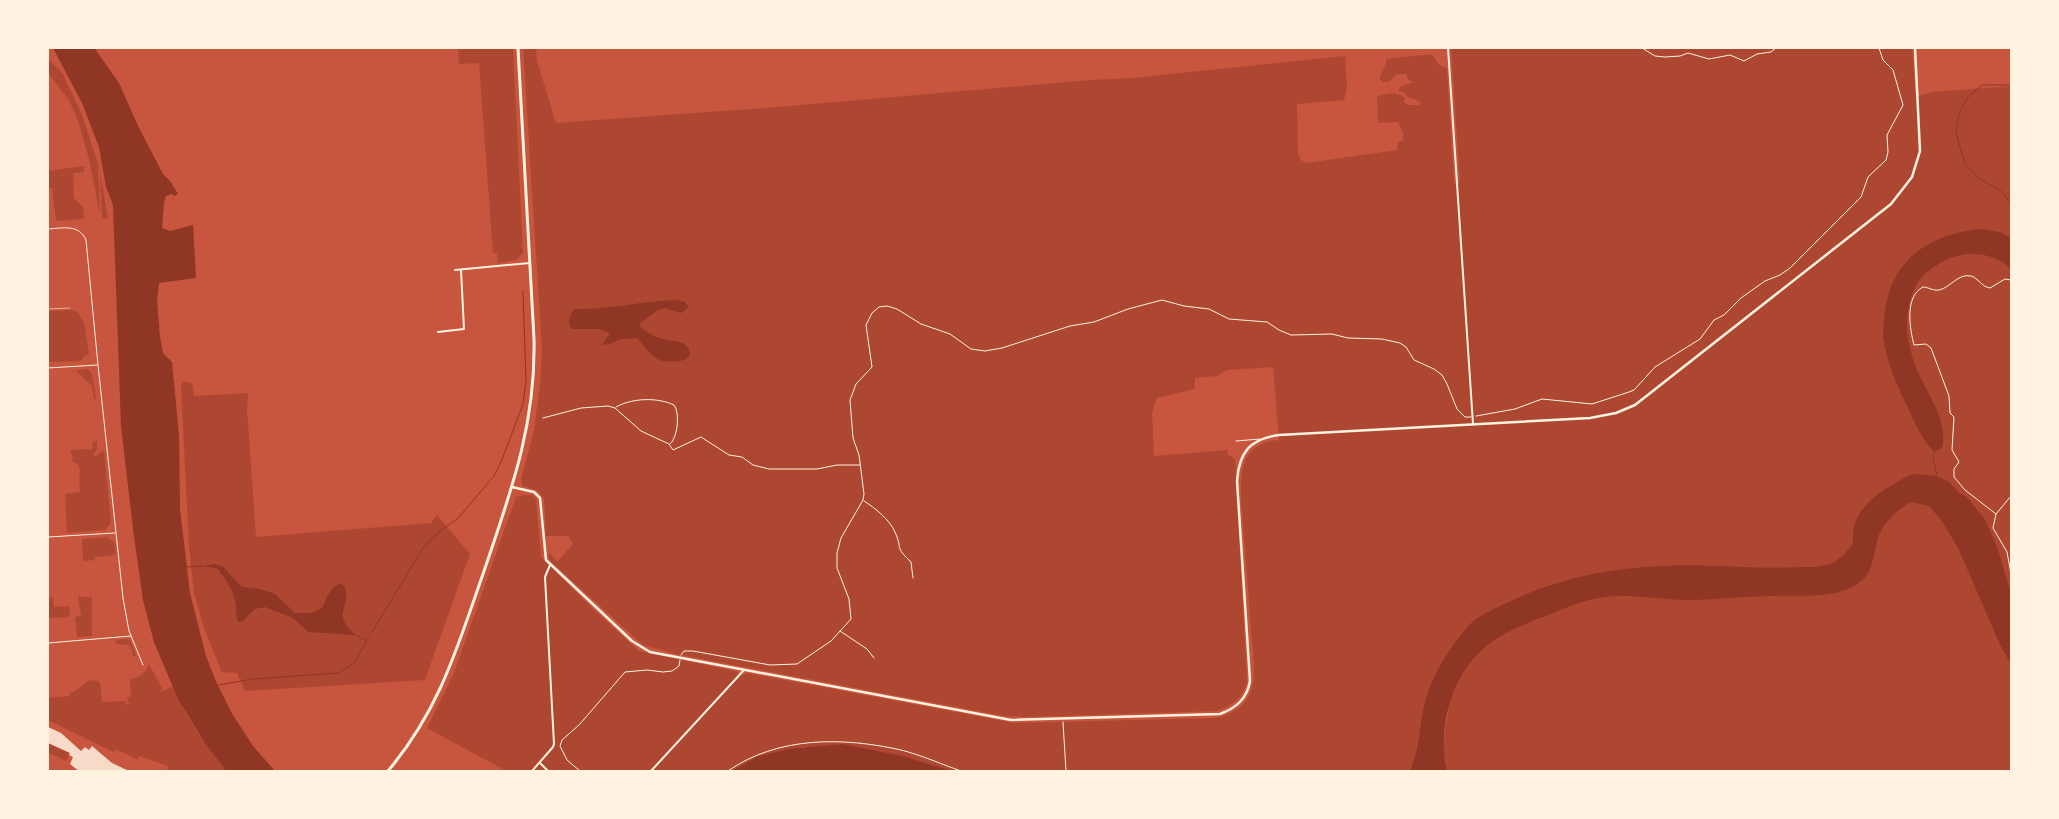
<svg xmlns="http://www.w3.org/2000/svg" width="2059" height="819" font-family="'Noto Sans',sans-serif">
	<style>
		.green { fill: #ae4732 }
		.water { fill: #8f3625 }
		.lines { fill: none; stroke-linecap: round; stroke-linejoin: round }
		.stream { stroke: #8f3625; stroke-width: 1 }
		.building { fill: #f7dbc8 }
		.path { stroke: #fff3e0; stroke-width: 1 }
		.service { stroke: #fff3e0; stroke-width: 1 }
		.minor { stroke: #fff3e0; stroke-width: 2 }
		.tertiary { stroke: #fff3e0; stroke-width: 2.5 }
		.secondary { stroke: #fff3e0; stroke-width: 3 }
		.rail { stroke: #e9b49f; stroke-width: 1 }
	</style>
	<rect width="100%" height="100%" fill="#c8553d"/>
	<!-- green -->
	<g class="green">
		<path d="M458,48H513L523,253L516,260L498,263L497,253H493L479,63L459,64Z"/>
		<path d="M523,48H536L537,61L556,123L778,107L1091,80L1133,78L1345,56L1347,88L1344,100L1297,104L1298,154L1301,160L1306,163L1397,150L1398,142L1403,141V133L1398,122L1378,123L1377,96C1387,94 1397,90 1405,98L1404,102L1408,105H1419L1421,102L1406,96L1404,92H1399V89L1401,86L1413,82L1408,79L1406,74H1397L1388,82H1382L1380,79C1381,71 1387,67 1386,59L1432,54L1439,65L1447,68L1454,184L1460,183L1451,48H1912L1916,97L1932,92L2011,86V593L2007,584L2001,647L2011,664V771H1447C1442,750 1444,730 1449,709L1426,697L1414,762L1410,771H951L903,756L843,744L788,749L757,757L732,771H506L427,728L454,673L516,497L523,495H532L536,498L541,557L593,609L639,651L735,671L741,675L747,673L1014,723L1214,718C1228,716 1245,707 1250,693C1258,674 1252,649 1251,629C1248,585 1244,542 1241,498C1240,467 1243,443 1279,440L1273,367L1227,370L1217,376L1195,378V389L1157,398L1152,413L1154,456L1228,450L1227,454L1235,459L1247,681C1244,697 1232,706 1217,711L1026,717L1004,716L676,654L643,645L550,561L548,555L550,553L557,562L573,544L568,536H546L544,499L538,491L523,486L521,480L534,430L540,385L542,350Z"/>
		<path d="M48,59L63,74L82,115L98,164L100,215L90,163L79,123L69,100L48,73Z"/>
		<path d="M84,166V172L73,173L74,198L83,207L84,219L56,221L52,188H48V171Z"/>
		<path d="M100,173L108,218L104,219L102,217Z"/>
		<path d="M71,310L77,312L84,322L89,355H85L81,361L48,362V311Z"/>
		<path d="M87,369L92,373L96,399H94L92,386L76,371L64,372Z"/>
		<path d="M184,381L192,383L194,396L248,393L247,409L256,537L431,523L437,515L470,554L425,680L245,691L237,673L222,672L205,631L194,593L189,547L181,385Z"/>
		<path d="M97,440V449L93,455L95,457L104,450L111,523L105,530L67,533L65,494L80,492L79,474L81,473L78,464L72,462L73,457L70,450L92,449L93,442Z"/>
		<path d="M107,537L114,542L116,555L95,557V560L83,561L82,539Z"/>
		<path d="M78,595L82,597H92V636L77,637L75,617L81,616Z"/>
		<path d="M48,597H53L54,607L69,606L70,615L68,617L48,618Z"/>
		<path d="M126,639L131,641L136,656L133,657C132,640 127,648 116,643L115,640Z"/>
		<path d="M149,664L162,688L161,692L173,686C185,717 206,744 226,771H167L168,766L139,756L137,759L115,749L114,752L111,751L48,720V698L70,696V693L74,692L89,680L98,681L100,683L102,702L125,701L126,705L129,704L127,697H131L130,679C141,677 144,675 149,664Z"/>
		<path d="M48,743L70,753L66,761L52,754H48Z"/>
	</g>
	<!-- water -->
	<g class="water">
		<path d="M53,48L95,49L119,83L138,126L163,174L170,181L178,194L174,196L172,194L166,196L164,202L162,228L170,231L193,225L196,278L159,283L157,300L160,337L163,353L172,362L179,435L180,509L190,593L206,656L215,679L231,712L253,746L275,771H226L205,743L178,699L154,642L143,600L133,529L121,426L113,205L106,187L99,147L82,103Z"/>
		<path d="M1982,229L2000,232L2011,238V269C2001,258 1983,253 1969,254C1952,255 1938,263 1925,274C1916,282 1911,294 1909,306C1904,327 1909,352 1918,372C1928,395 1949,422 1942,448L1934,452C1920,437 1913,418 1904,400C1896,382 1887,362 1884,342C1882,333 1884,321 1885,312C1891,258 1932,233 1982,229Z"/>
		<path d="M676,300L685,302L689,307L681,313L665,308L658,310L640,323V327C647,332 655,337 663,339C674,342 689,339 690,355L685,360C655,365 655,358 637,338L621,339L610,344L602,345L610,333L599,329H571C567,321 570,315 574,309C609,310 641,301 676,300Z"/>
		<path d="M1913,474L1937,476L1949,482L1959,493L1966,496L1986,521L1998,550L2011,593V664L2001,647L1959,550L1942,521L1929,506L1911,502C1898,509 1885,521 1879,535C1871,559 1876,577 1848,589C1826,598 1798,595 1774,596C1745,596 1715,600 1686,600C1662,600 1638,595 1614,596C1592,597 1569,606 1548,615C1527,623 1502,633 1484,648C1451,676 1437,729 1447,771H1410C1419,751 1419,728 1424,706C1430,679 1447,651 1465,630C1476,615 1497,608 1513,600C1559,578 1611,568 1662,566C1709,563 1756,570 1804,567C1814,567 1827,567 1836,561C1842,557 1848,550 1853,544C1853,538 1853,531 1854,526C1861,501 1891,484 1913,474Z"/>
		<path d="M214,564L222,566L242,587L260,589L275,594L295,613H312L322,608C327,598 330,586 342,583C357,605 327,612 356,635L308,632L293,618L265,607L255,609L243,621L238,622C235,614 237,608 235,600C232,588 225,579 218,569L203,566Z"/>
		<path d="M843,744L903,756L951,771H732L756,757L788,749Z"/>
	</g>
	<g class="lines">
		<!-- stream -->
		<g class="stream">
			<path d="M2011,85H1982L1968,97L1959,113L1956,133L1965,164L1980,179L2000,190L2011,203"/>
			<path d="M1934,452L1933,459L1937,475"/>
			<path d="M186,567L203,566"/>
			<path d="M372,632L423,548L434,536L458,518L477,496L494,476L501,462L523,404L526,381L523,291"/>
			<path d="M356,635L366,641"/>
			<path d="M219,685L252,679L339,673L354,663L369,637"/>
		</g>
	</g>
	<!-- building -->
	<path class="building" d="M48,727L61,733L81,751L85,747L89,750L92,746L112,763L129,771H79L70,764L73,757L69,755L70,753L48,743Z"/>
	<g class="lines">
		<!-- path -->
		<g class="path">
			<path d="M1642,48L1655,56L1665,57L1680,56L1688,53L1709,59L1730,55L1744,61L1757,54L1771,52L1776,48"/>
			<path d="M2011,280L2005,279L1990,288C1982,287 1978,278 1971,276C1958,273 1950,288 1939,290C1933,291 1928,287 1923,287C1904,297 1910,329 1914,345L1926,344L1931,348L1949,396L1950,413L1954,417L1952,450L1959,462L1954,469V477L1965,490L1996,514L1993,528L2007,552L2011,574"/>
			<path d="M616,407C632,398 657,397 674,405C680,412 678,438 670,444"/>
			<path d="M1476,416L1515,409L1542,399L1592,404L1629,392L1634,390L1655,367L1700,339L1714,320L1724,315L1741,298L1765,281L1780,275L1790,268L1861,197L1868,177L1886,160L1888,152L1887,135L1903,105L1893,70L1883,60L1879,48"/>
			<path d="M543,418L581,408L608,406L615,408L641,431L669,444L673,450L701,437L729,455L742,457L753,465L769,469H817L837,465H860"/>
			<path d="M864,501C875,508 890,520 895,532C903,550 894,546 911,562L913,578"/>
			<path d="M1996,514L2011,496"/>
			<path d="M840,631L867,649L874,658"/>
			<path d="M681,655L684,651H693L770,665L797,664L831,641L851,619L849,599L837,568V553L841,538L863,500L864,494L859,455L853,438L850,400L856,384L872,367L866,325L872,313L879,307L887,306L897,309L921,324L950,334L971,349L985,351L1002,348L1070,326L1094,322L1128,309L1162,300L1184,306L1209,309L1229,319L1267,322L1279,330L1291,335L1332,334L1348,338L1382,339L1400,343L1406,347L1414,360L1434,369L1442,375L1447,384L1457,409L1465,417H1471"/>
			<path d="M1063,722L1066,771"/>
			<path d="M580,771L567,760L560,746L562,740L579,725L625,672L647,670L663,672L672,671L679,666L680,660"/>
			<path d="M728,771C778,736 843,737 901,750C921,755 941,764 961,771"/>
		</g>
		<!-- service -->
		<g class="service">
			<path d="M48,229C64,228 79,224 86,240L98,365L123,598L129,631L143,665"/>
			<path d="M48,368L97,365"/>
			<path d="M1236,441L1260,439"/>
			<path d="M48,537L115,533"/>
			<path d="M48,643L131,636"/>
		</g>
		<!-- minor -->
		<g class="minor">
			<path d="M1448,48L1473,424"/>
			<path d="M455,270L530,263"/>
			<path d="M438,332L464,329L461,270"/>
			<path d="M540,763L548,771"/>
			<path d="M532,771L553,747L554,744L545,577L550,565"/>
			<path d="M651,771L744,670"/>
		</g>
		<!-- tertiary -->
		<path class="tertiary" d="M512,487L534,492L540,498L546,560L632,641L650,652L1011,720L1220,714C1236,708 1247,699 1250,681L1237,481C1239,452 1250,439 1279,435L1590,418L1616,413L1635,405L1891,204L1912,177L1920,151L1915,48"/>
		<!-- secondary -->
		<path class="secondary" d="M388,771C440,709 457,648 483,574C510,494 536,426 534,339L518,48"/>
		<!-- rail -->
		<path class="rail" d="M48,309L70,308"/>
	</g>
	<!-- border -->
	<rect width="2059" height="819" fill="none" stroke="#fff3e0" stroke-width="98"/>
</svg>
